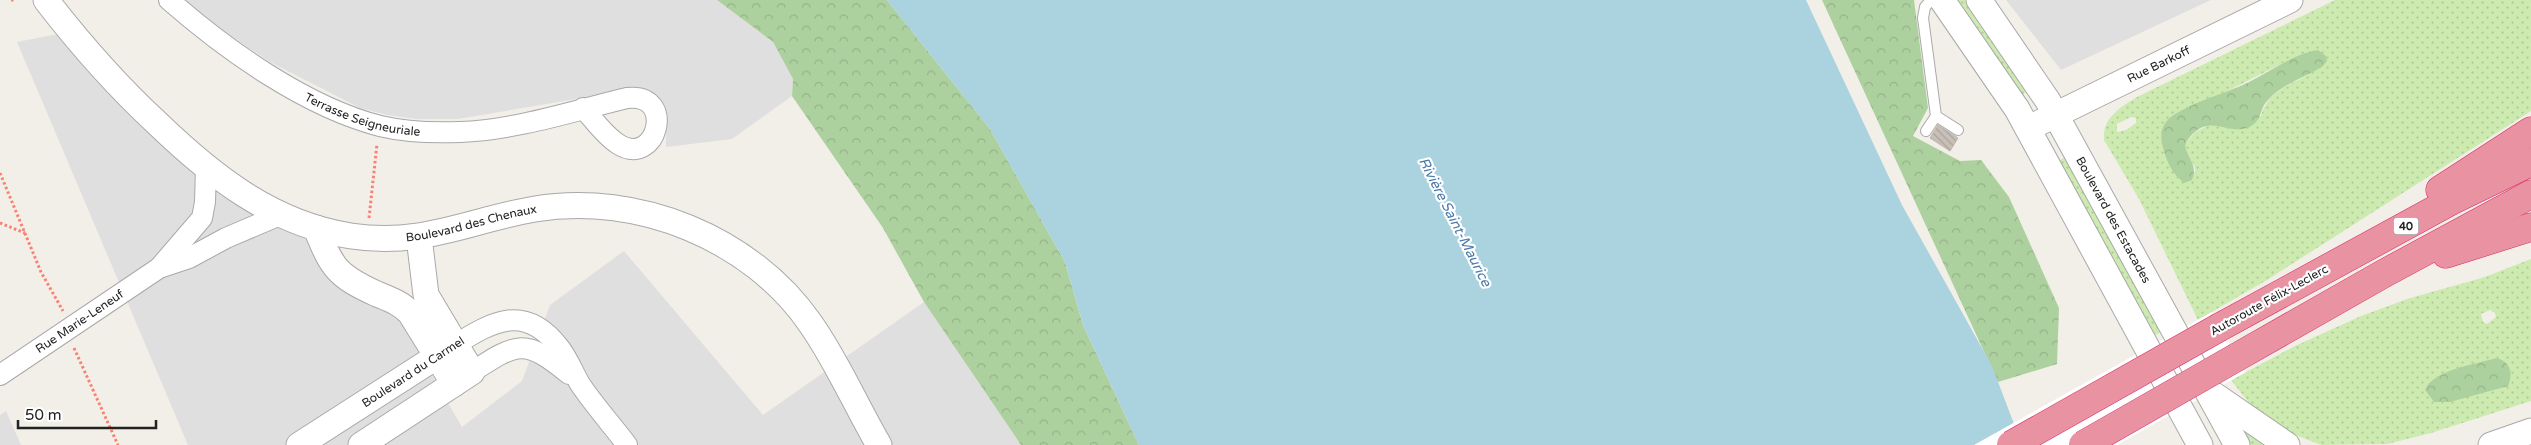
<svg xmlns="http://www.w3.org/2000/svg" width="2531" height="445" font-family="'Varela Round',sans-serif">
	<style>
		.residential { fill: #e0dfdf }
		.grass { fill: url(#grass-dots); fill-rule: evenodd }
		.forest { fill: url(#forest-crowns) }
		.water { fill: #aad3df }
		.pier { fill: #fff }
		.building { fill: url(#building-back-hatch); stroke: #c4b6ab }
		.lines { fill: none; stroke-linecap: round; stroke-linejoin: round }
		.service-casing { stroke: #a9a9a9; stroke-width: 12 }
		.minor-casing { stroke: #a9a9a9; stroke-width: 22 }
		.tertiary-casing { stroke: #a9a9a9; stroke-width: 27 }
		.motorway-casing { stroke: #dc2a67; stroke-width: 29 }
		.path { stroke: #fa8072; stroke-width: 3; stroke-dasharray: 2.5 2.5; stroke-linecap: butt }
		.service { stroke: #fff; stroke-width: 10 }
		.minor { stroke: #fff; stroke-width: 20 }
		.tertiary { stroke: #fff; stroke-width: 25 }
		.motorway { stroke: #e892a2; stroke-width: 28 }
		.motorway-bridge-casing { stroke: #dc2a67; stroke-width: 29; stroke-linecap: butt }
		.motorway-bridge { stroke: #e892a2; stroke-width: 28 }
		.labels { text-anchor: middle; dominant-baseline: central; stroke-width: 4.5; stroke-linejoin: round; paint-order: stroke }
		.shield { fill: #fff; stroke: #646464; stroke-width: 1 }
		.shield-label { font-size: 11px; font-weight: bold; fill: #222 }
		.street-label { font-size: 12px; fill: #222; stroke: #fff }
		.water-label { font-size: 14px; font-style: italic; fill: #4a7aab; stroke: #fff }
	</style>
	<defs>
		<pattern id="grass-dots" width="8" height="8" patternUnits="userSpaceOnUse" patternTransform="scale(1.25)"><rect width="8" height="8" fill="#cdebb0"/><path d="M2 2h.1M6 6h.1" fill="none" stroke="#b0c997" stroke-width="1.8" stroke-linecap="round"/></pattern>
		<pattern id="forest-crowns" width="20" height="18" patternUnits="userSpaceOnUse" patternTransform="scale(1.25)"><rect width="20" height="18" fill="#add19e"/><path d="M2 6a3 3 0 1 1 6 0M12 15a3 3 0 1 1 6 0" fill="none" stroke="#95b388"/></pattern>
		<pattern id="building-back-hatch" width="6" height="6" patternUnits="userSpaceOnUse" patternTransform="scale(1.25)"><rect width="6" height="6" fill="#c7bfb8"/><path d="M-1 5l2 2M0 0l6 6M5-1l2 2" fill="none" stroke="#aba49e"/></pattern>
	</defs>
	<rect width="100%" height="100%" fill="#f2efe9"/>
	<!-- residential -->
	<g class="residential">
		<path d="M185,0H717L773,42L793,79L792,96L732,139L666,147V114L653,96L635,89L458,119H416L388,115L360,108L268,61L212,23Z"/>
		<path d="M2006,0H2211L2061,70Z"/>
		<path d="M63,33L252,209L301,236L375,289L402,324L462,427L522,381L550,305L624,251L763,415L924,302L1021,445H188L17,42Z"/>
		<path d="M6,411L21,445H0V415Z"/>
	</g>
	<!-- grass -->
	<g class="grass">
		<path d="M1952,0H1966L2029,90L2019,97Z"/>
		<path d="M2335,0H2531V111L2267,280L2198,320L2139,199L2104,140C2102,117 2122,106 2139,96ZM2287,61L2308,75C2288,85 2267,93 2261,116L2232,128L2221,125H2209L2195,132L2186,143L2185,149L2195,167V173L2162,143V130L2166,122ZM2131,117L2136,118V123L2126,130L2117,132V124Z"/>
		<path d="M2066,157L2162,332L2151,337L2055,163Z"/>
		<path d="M2531,259V401L2431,433L2387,444L2321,445L2288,432L2253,408L2231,380L2295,346L2361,316L2407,299L2485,277ZM2490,310L2495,313L2496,317L2487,324L2483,322L2481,314Z"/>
		<path d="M2241,428L2265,445H2251Z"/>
	</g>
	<!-- forest -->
	<g class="forest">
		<path d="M717,0H887L990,129L1065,262L1083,325L1139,445H1021L924,302L883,228L792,96L793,79L773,42Z"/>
		<path d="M1822,0H1914L1928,108L1913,136L1960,161L1981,160L2009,197L2059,308L2057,364L1998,382Z"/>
		<path d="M2318,50L2326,56L2327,61L2322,67C2305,77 2283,84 2269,99C2258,109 2264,121 2247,128C2226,135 2207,111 2187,141C2180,153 2200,161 2192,180L2184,183C2173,174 2168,165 2164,151C2161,142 2159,130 2166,122C2180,105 2228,93 2249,82C2272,71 2293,54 2318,50Z"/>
		<path d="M2496,358C2510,361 2514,373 2508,386L2450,402H2434L2425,390C2432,370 2477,364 2496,358Z"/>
	</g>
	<!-- water -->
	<path class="water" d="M887,0H1806L1902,205L1992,366L2022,445H1139L1083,325L1065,262L990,129Z"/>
	<!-- pier -->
	<path class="pier" d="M2212,312L2246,372L2117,445H1974Z"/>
	<!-- building -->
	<path class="building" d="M1938,125L1958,138L1950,151L1930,138Z"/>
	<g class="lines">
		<defs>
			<g id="service">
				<path d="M1931,0L1925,7L1923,18L1936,116L1958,130"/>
				<path d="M1926,131L1936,116"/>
			</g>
			<g id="minor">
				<path id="s1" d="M169,0C226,50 306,107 380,126C405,132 434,133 460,132C516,130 573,111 627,98C677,92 657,169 618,144C605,136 594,120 583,108"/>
				<path d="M159,268L202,218L205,202L206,168"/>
				<path d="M455,345C493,321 525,303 559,347C568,358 573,372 580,384C594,405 612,425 627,445"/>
				<path d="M472,372C518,342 525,338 569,374"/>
				<path id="s2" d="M0,375L159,268L189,258L226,238L280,215"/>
			</g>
			<g id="tertiary">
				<path id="s3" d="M46,0C80,44 116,85 157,123C213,177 273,224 351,236C422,247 470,220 535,209C637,192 751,238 810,323C837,361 855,404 879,445"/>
				<path d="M1942,0L2017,109L2200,445"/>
				<path id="s4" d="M1979,0L2048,101L2237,445"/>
				<path id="s5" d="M2041,122L2290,0"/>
				<path d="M316,228C332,268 337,276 377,294C389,299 401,303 410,313L454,384"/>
				<path d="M2210,392L2287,445"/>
				<path d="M299,445L450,348"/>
				<path d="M361,445L472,372L426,295L419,237"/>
				<path d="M2491,445L2531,431"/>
			</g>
			<g id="motorway">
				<path d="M2440,190L2531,131"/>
				<path d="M2446,254L2531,227"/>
				<path d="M2220,327L2451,201L2531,162"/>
				<path d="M2237,357L2383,274L2531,194"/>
			</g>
		</defs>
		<!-- service casing -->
		<use href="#service" class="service-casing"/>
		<!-- minor casing -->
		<use href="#minor" class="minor-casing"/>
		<!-- tertiary casing -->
		<use href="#tertiary" class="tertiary-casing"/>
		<!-- motorway casing -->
		<use href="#motorway" class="motorway-casing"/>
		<!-- path -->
		<g class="path">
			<path d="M11,0H14"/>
			<path d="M0,173L41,272L63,311"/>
			<path d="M369,218L377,144"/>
			<path d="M0,223L25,233"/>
			<path d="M74,348L118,445"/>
		</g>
		<!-- service -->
		<use href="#service" class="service"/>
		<!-- minor -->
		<use href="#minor" class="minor"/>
		<!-- tertiary -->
		<use href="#tertiary" class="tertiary"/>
		<!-- motorway -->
		<use href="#motorway" class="motorway"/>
		<defs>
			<g id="motorway-bridge">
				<path d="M2011,445L2220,327"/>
				<path d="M2083,445L2237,357"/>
			</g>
		</defs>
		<!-- motorway-bridge casing -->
		<use href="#motorway-bridge" class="motorway-bridge-casing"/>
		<!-- motorway-bridge -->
		<use href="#motorway-bridge" class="motorway-bridge"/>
	</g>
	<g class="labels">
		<!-- shield labels -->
		<rect class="shield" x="2393.5" y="217.5" width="25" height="17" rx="4"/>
		<g class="shield-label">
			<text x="2406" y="226">40</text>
		</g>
		<!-- street labels -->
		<g class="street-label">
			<text stroke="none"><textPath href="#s5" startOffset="131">Rue Barkoff</textPath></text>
			<text stroke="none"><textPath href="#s1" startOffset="228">Terrasse Seigneuriale</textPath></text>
			<text stroke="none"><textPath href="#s4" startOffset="258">Boulevard des Estacades</textPath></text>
			<text stroke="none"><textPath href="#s3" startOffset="516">Boulevard des Chenaux</textPath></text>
			<text transform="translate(2269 300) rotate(-29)">Autoroute Félix-Leclerc</text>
			<text stroke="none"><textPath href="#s2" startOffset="96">Rue Marie-Leneuf</textPath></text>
			<text transform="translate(413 372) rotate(-33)">Boulevard du Carmel</text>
		</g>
		<!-- water labels -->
		<g class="water-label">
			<text transform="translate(1455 222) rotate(63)">Rivière Saint-Maurice</text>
		</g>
	</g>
	<!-- scale -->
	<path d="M18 420v8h138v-8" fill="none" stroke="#222222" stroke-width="2.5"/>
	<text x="25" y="420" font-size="15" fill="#222222" stroke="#ffffff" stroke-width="4" paint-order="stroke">50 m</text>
</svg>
